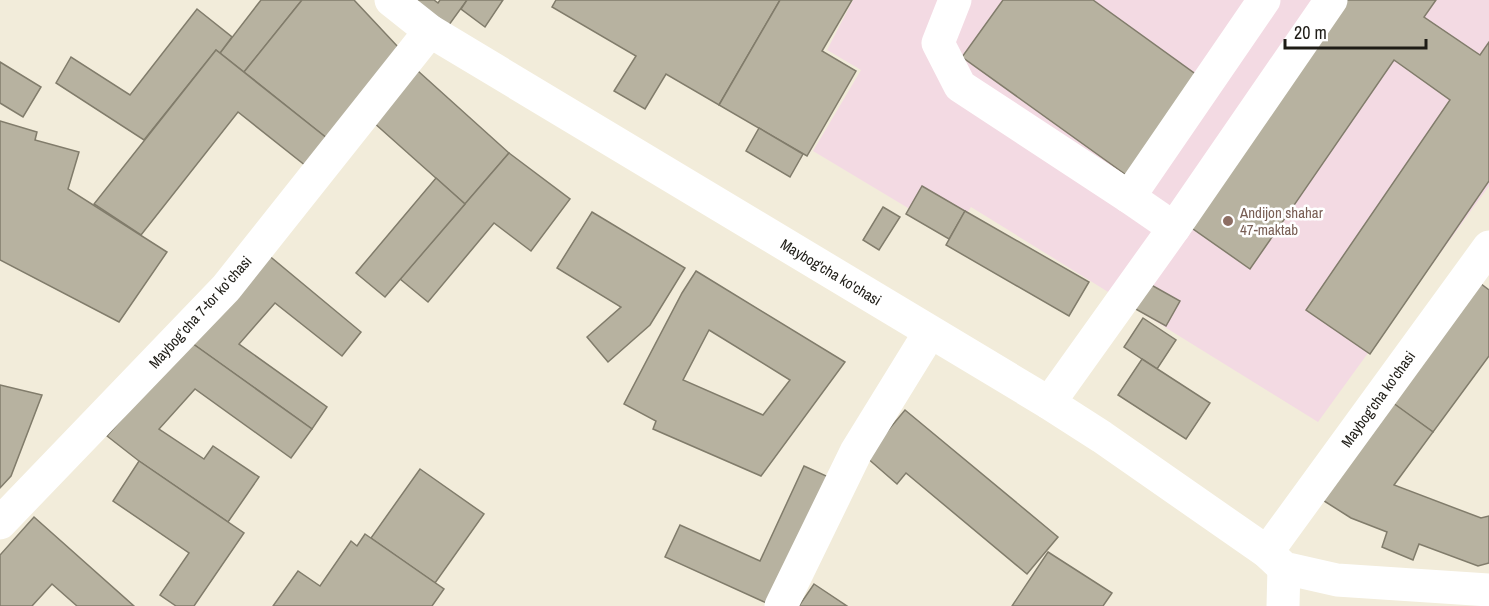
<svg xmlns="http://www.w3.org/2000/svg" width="1489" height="606" font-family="'Archivo Narrow',sans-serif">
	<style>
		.education { fill: #f3dae3 }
		.building { fill: #b7b2a0; stroke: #817c6b; stroke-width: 1.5; fill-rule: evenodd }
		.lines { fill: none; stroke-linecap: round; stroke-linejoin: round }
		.minor { stroke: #fff; stroke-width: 33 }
		.education-dot { fill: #8d6e63; stroke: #fff; stroke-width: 2 }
		.labels { text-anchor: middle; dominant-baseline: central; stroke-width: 5; stroke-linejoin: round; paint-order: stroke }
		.education-label { font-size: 15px; fill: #785e54; stroke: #fff; text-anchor: start }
		.street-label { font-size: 15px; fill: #1e1c16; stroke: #fff }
	</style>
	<rect width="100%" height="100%" fill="#f2ecda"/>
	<!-- education -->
	<path class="education" d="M853,0H1489V186L1318,422L971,207L953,235L813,151L861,70L827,50Z"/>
	<!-- building -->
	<g class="building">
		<path d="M261,0H302L244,72L220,53Z"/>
		<path d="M302,0H354L399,48L328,139L244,72Z"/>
		<path d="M406,0H434L438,3L440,0H467L446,29Z"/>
		<path d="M467,0H503L485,27L461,9Z"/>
		<path d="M556,0H780L719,105L666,74L645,109L614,91L636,56L552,7Z"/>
		<path d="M780,0H852L822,51L856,71L807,156L719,105Z"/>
		<path d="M1003,0H1093L1201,78L1129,177L962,57Z"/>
		<path d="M1341,0H1436L1424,17L1480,55L1489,42V181L1370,354L1306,310L1450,100L1394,60L1250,269L1186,224Z"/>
		<path d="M197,9L232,37L220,53L216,50L144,140L56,83L71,57L130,95Z"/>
		<path d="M216,50L328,139L306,166L238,112L141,235L94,204Z"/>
		<path d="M0,62L41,87L23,117L0,103Z"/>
		<path d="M418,71L509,153L465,204L373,122Z"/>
		<path d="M0,121L37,132L35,140L79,152L68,189L167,252L119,322L0,260Z"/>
		<path d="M759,128L803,154L790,177L746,151Z"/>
		<path d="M509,153L570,199L531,251L494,223L428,302L400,279Z"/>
		<path d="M436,178L465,204L385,297L356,273Z"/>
		<path d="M922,186L965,211L949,239L906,214Z"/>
		<path d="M883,207L900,217L879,250L863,240Z"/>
		<path d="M965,211L1089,282L1069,316L946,245Z"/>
		<path d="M592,212L685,268L650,325L608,362L587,337L621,307L557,268Z"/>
		<path d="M267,254L361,332L342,356L275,303L239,344L327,407L312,429L189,341Z"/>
		<path d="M696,271L845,362L761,476L653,429L656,421L624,404L682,293ZM709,330L790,380L763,415L683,380Z"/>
		<path d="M1472,277L1489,290V356L1433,432L1384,397Z"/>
		<path d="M1146,282L1180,301L1166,326L1132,307Z"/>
		<path d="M1143,318L1176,340L1157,369L1124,347Z"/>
		<path d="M189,341L312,429L291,458L195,389L159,429L204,459L213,446L259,477L228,522L139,461L107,436Z"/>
		<path d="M1142,359L1210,403L1186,439L1118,395Z"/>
		<path d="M0,385L42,395L11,476L0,488Z"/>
		<path d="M1389,400L1433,432L1394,485L1481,518L1489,516V563L1478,566L1419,544L1413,560L1382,547L1387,532L1351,518L1321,499Z"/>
		<path d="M905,410L1058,537L1027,574L906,473L897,484L866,457Z"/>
		<path d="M139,461L244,533L194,606H176L160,595L189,553L113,501Z"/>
		<path d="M804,466L833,479L773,606L665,557L680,525L760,561Z"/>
		<path d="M420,469L484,514L435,583L371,538Z"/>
		<path d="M34,517L134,606H77L52,584L32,606H0V555Z"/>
		<path d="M365,534L444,589L432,606H273L298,571L320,586L351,541L357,546Z"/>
		<path d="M1048,552L1112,593L1103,606H1012Z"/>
		<path d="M814,584L847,606H799Z"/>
	</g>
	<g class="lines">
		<!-- minor -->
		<g class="minor">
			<path d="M391,0L430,31L1049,403L1102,437L1267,552L1284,568L1337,580L1489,590"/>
			<path d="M955,0L938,43L960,86L1129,197L1264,0"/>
			<path d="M1129,197L1174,228"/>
			<path d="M1049,403L1174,228L1331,0"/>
			<path d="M0,523L226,288L430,31"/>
			<path d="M1267,552L1489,247"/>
			<path d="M781,606L856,452L930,332"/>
			<path d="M1283,606L1284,568"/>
		</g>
	</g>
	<!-- markers -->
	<circle class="education-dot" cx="1228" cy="221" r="6"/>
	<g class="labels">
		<!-- education labels -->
		<g class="education-label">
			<text x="1240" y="212">Andijon shahar<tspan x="1240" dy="17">47-maktab</tspan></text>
		</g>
		<!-- street labels -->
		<g class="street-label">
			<text transform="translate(831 272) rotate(31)">Maybog'cha ko'chasi</text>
			<text transform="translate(200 312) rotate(-48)">Maybogʻcha 7-tor koʻchasi</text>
			<text transform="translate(1378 399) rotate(-54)">Maybog'cha ko'chasi</text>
		</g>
	</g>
	<!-- scale -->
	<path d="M1285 39v9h141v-9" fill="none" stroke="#1e1c16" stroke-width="3"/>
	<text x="1294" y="39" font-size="18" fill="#1e1c16" stroke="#ffffff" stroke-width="4.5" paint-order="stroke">20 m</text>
</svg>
